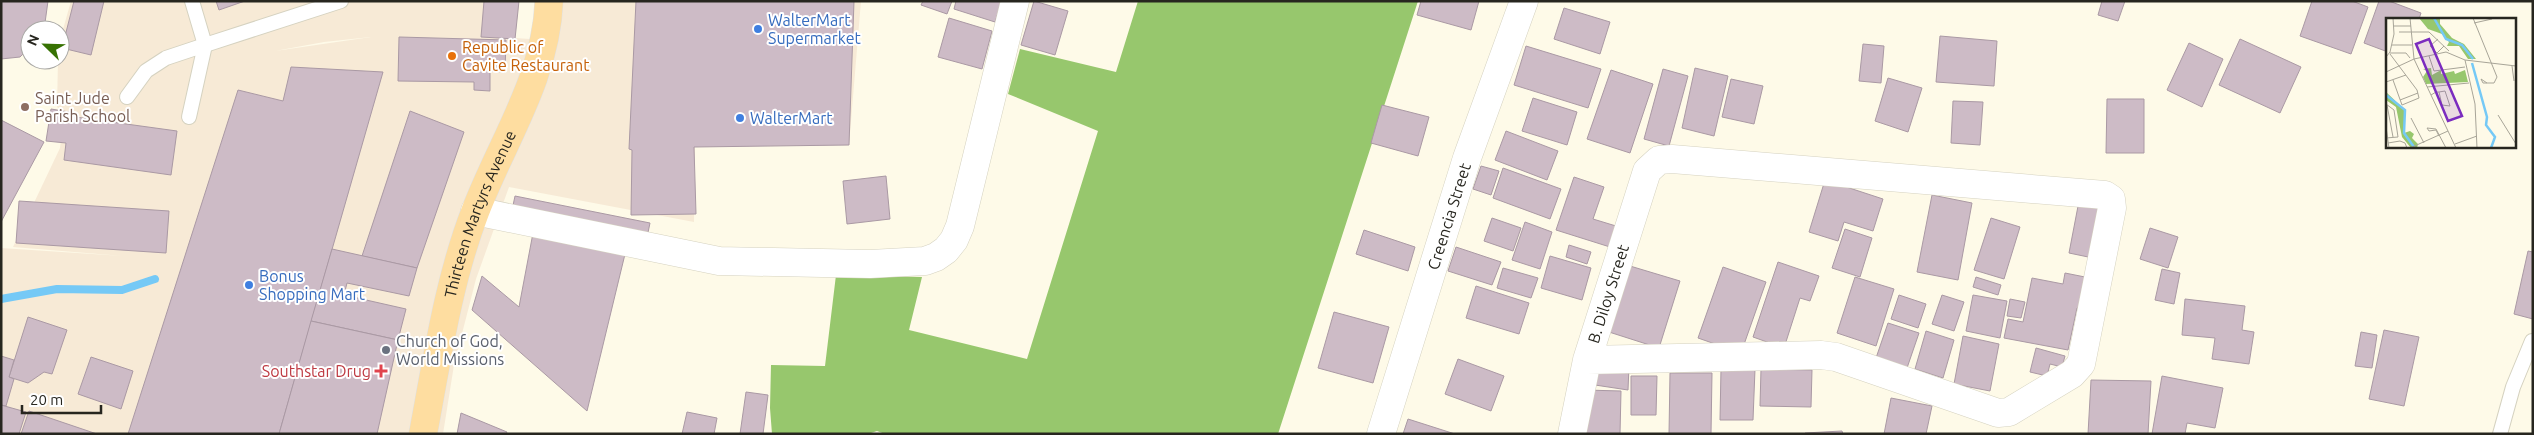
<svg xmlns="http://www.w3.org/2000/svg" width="2534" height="435" font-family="Ubuntu,sans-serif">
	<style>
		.commercial { fill: #f7ead6; fill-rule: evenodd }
		.forest { fill: #97c76d }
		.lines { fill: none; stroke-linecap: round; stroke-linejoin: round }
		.stream { stroke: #75c9f6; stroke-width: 8 }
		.building { fill: #cdbbc6; stroke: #aa99a4 }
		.service-casing { stroke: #d5d2c0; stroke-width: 16 }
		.minor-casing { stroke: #d5d2c0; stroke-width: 29 }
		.tertiary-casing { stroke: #d5d2c0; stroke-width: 29 }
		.primary-casing { stroke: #e1e1e0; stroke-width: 29 }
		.service { stroke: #fff; stroke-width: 14 }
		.minor { stroke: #fff; stroke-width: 28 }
		.tertiary { stroke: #fff; stroke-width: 28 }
		.primary { stroke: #fedda0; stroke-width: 28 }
		.shop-dot { fill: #3f7fe0; stroke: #fff; stroke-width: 2 }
		.food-dot { fill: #e8710a; stroke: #fff; stroke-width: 2 }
		.education-dot { fill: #8d6e63; stroke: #fff; stroke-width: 2 }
		.worship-dot { fill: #6b7280; stroke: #fff; stroke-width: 2 }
		.health-dot { fill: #e0444e; stroke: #fff; stroke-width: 2 }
		.labels { text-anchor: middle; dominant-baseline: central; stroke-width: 4; stroke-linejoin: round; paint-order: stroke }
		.shop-label { font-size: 16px; fill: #366cbe; stroke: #fff; text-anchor: start }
		.food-label { font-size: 16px; fill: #c56008; stroke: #fff; text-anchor: start }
		.education-label { font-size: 16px; fill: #785e54; stroke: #fff; text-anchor: start }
		.street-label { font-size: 16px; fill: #27261f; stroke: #fff }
		.worship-label { font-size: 16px; fill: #5b616d; stroke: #fff; text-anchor: start }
		.health-label { font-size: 16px; fill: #be3a42; stroke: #fff; text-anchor: end }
		.inset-river { fill: none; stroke: #75c9f6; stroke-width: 2.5 }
		.inset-road { fill: none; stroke: #a8a598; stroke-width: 1 }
		.view { fill: #7b2cbf; fill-opacity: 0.15; stroke: #7b2cbf; stroke-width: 2.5 }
		.inset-edge { fill: none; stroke: #27261f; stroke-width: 2.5 }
	</style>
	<rect width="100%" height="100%" fill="#fefae8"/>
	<!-- commercial -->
	<path class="commercial" d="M71,1H519L515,38L545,40L549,1H861L849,145L695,147L694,222L509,187L476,279L454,365L443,434H1V248L123,256L13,247L60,148L64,113L57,107L58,60L60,40ZM371,37L275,51L324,42Z"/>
	<!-- forest -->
	<path class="forest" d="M1138,1H1418L1278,434H885L877,431L868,434H772L770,408L771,365L825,366L836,275L922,277L909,330L1027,359L1098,131L1008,94L1020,49L1116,72Z"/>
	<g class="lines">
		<!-- stream -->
		<path class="stream" d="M1,299L57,289L122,290L155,279"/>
	</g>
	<!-- building -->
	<g class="building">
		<path d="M1,1H48L44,30H30V47L20,57L1,59Z"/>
		<path d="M74,1H104L91,55L62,48Z"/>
		<path d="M216,1H245L219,10Z"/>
		<path d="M484,1H519L515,39L481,37Z"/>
		<path d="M636,1H854L849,145L694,147L696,214L631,215L632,150L629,149Z"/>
		<path d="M923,1H952L947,14L921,5Z"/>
		<path d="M956,1H1002L995,22L954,9Z"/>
		<path d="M1034,1L1068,11L1055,55L1021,45Z"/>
		<path d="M1421,1H1479L1471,30L1417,15Z"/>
		<path d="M2102,1H2125L2118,21L2098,15Z"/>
		<path d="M2312,1H2352L2368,7L2351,54L2300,36Z"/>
		<path d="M2379,1H2389L2421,13L2419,19H2388V52L2364,43Z"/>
		<path d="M1564,8L1610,22L1600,54L1554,39Z"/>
		<path d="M949,18L992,31L982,69L938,57Z"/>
		<path d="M1940,36L1997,41L1994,86L1936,82Z"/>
		<path d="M399,37L506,40L505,72L490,71V91L474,90V82L398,81Z"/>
		<path d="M2240,39L2301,67L2280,113L2219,85Z"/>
		<path d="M2189,43L2223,59L2202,107L2167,90Z"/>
		<path d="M1863,44L1884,46L1881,83L1859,81Z"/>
		<path d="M1526,46L1601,69L1588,108L1514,85Z"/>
		<path d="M291,67L383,72L279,434H128L238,90L283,101Z"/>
		<path d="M1695,68L1728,76L1714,136L1682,128Z"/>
		<path d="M1663,69L1688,76L1669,146L1644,139Z"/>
		<path d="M1611,70L1653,84L1630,153L1587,139Z"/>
		<path d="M1888,78L1922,88L1908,132L1875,121Z"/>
		<path d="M1731,79L1763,86L1754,124L1722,117Z"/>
		<path d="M1533,98L1577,112L1567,145L1522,131Z"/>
		<path d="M2107,99H2144V153H2106Z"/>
		<path d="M1953,101L1983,102L1980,145L1951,143Z"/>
		<path d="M1382,105L1429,117L1418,156L1371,143Z"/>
		<path d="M51,109L69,112L68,116L177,131L171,175L64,160L66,143L46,141Z"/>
		<path d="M410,111L464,132L417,268L362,256Z"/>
		<path d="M1,120L44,142L1,222Z"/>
		<path d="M1506,131L1558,151L1547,180L1495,160Z"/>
		<path d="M1481,166L1499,171L1491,195L1473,189Z"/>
		<path d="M1503,168L1561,189L1550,219L1493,198Z"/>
		<path d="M886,176L890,219L847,224L843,181Z"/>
		<path d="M1574,177L1604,187L1593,219L1616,226L1610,247L1556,230Z"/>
		<path d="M1825,180L1883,199L1873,231L1844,222L1838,241L1809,232Z"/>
		<path d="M1932,195L1972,203L1958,280L1917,272Z"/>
		<path d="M515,196L650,223L646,242L511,215Z"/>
		<path d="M19,201L169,211L166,253L16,243Z"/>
		<path d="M2079,201L2104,206L2093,258L2069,253Z"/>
		<path d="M1492,218L1521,228L1513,251L1484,241Z"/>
		<path d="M1991,218L2020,227L2004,279L1974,270Z"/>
		<path d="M1525,222L1552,232L1540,269L1512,260Z"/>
		<path d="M2150,228L2178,237L2168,268L2140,259Z"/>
		<path d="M1845,229L1872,238L1860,277L1832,268Z"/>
		<path d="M1364,230L1415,247L1408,271L1356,254Z"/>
		<path d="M533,233L626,250L587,411L472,310L482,276L519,307Z"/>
		<path d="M1569,245L1591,252L1587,264L1566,257Z"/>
		<path d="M1456,247L1501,262L1492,285L1448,271Z"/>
		<path d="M332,249L417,268L409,296L347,283L344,295L406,309L398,340L311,321Z"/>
		<path d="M2528,251L2533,252V319L2514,314Z"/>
		<path d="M1550,256L1591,268L1582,300L1541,288Z"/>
		<path d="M1778,262L1819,276L1810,301L1800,298L1784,348L1753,337Z"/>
		<path d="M1630,266L1680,281L1659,348L1609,332Z"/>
		<path d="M1723,267L1766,282L1741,353L1698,338Z"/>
		<path d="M1503,268L1538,278L1531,298L1497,288Z"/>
		<path d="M2162,269L2180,273L2174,304L2155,300Z"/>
		<path d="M2065,273L2090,278L2084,310L2077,308L2068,350L2004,338L2008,319L2023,322L2032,278L2063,284Z"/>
		<path d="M1855,277L1894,289L1876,346L1837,333Z"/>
		<path d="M1976,277L2001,285L1998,295L1973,287Z"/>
		<path d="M1476,286L1529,303L1519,334L1466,318Z"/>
		<path d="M1899,295L1926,304L1918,328L1891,319Z"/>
		<path d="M1942,295L1964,302L1954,331L1932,324Z"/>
		<path d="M1973,295L2007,301L2000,338L1966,331Z"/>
		<path d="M2010,299L2025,302L2021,318L2007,316Z"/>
		<path d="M2185,299L2245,306L2242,330L2254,332L2249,364L2212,359L2215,338L2182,335Z"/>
		<path d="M1334,312L1389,327L1373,383L1318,368Z"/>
		<path d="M28,317L67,330L52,374L44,372L28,383L9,377Z"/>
		<path d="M311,321L398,340L377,434H279Z"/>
		<path d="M1888,323L1919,333L1907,368L1876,358Z"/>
		<path d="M2384,330L2419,337L2404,406L2369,399Z"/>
		<path d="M1926,331L1954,340L1943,378L1915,369Z"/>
		<path d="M2361,332L2377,335L2372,368L2355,366Z"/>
		<path d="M1963,336L1999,344L1990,391L1954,384Z"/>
		<path d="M2036,348L2065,356L2062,367L2050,364L2047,376L2030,372Z"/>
		<path d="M1,356L14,360L9,377L14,379L6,406L1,405Z"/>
		<path d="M91,357L133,371L121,409L78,394Z"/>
		<path d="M1458,359L1504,376L1491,411L1445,394Z"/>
		<path d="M1599,365L1629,366L1628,390L1595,385Z"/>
		<path d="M1721,369H1755L1753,420H1720Z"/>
		<path d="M1761,369L1812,370L1811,407L1760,406Z"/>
		<path d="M1670,373H1712L1711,434H1669Z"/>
		<path d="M1631,376H1657L1656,415H1631Z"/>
		<path d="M2162,376L2223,388L2215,428L2187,423L2185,434H2152Z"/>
		<path d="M2091,380L2151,381L2148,434H2088Z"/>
		<path d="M1585,390L1621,391L1620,434H1584Z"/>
		<path d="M746,392L768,395L763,434H740Z"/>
		<path d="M1891,398L1932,406L1926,434H1884Z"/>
		<path d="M1,405L26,412L19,434H1Z"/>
		<path d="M29,411L97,434H21Z"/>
		<path d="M687,412L717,418L714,434H682Z"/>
		<path d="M461,413L507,432L506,434H457Z"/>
		<path d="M1408,419L1455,434H1403Z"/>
		<path d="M1842,431L1843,434H1805V433Z"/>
	</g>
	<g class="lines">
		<defs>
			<g id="service">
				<path d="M192,1L205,45L341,1"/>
				<path d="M127,97L146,71L166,58L205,45L189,117"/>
				<path d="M2500,434L2513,387L2532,341"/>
			</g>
			<g id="minor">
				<path d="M475,211L719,261L870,264L925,261L936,257L946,250L954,240L960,226L1015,1"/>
				<path id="s1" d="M1572,434L1587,360L1647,171L1659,160L1672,159L2105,195L2111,199L2112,208L2081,364L2072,374L2009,412L1998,413L1836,357L1821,355L1587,360"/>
			</g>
			<g id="tertiary">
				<path id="s2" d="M1381,434L1467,158L1524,1"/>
			</g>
			<g id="primary">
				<path id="s3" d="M423,434C437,360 448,282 475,212C502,141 546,79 549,1"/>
			</g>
		</defs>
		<!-- service casing -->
		<use href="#service" class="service-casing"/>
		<!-- minor casing -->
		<use href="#minor" class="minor-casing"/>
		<!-- tertiary casing -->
		<use href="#tertiary" class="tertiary-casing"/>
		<!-- primary casing -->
		<use href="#primary" class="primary-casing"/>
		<!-- service -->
		<use href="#service" class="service"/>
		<!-- minor -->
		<use href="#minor" class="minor"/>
		<!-- tertiary -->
		<use href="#tertiary" class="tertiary"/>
		<!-- primary -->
		<use href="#primary" class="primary"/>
	</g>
	<!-- markers -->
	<g class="shop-dot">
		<circle cx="758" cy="29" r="5"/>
		<circle cx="740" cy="118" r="5"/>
		<circle cx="249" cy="285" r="5"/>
	</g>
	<circle class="food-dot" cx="452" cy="56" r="5"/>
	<circle class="education-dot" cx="25" cy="107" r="5"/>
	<circle class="worship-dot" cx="386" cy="350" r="5"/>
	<path class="health-dot" d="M378.5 363.5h5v5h5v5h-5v5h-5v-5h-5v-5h5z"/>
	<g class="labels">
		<!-- shop labels -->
		<g class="shop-label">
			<text x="768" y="20">WalterMart<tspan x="768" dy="18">Supermarket</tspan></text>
			<text x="750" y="118">WalterMart</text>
			<text x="259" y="276">Bonus<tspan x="259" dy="18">Shopping Mart</tspan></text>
		</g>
		<!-- food labels -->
		<g class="food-label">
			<text x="462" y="47">Republic of<tspan x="462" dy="18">Cavite Restaurant</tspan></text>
		</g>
		<!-- education labels -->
		<g class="education-label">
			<text x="35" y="98">Saint Jude<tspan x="35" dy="18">Parish School</tspan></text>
		</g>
		<!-- street labels -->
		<g class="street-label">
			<text stroke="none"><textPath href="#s3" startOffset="228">Thirteen Martyrs Avenue</textPath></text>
			<text stroke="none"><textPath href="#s2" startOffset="228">Creencia Street</textPath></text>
			<text stroke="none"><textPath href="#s1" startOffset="145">B. Diloy Street</textPath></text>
		</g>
		<!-- worship labels -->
		<g class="worship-label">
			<text x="396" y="341">Church of God,<tspan x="396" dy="18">World Missions</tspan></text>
		</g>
		<!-- health labels -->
		<g class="health-label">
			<text x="371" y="371">Southstar Drug</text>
		</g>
	</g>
	<!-- overview -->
	<g transform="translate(2386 18)">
		<rect width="130" height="130" fill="#fefae8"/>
		<path d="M33,0H54V6L66,20L78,26L90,41H82L73,28H61L63,24L56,16L42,11ZM45,50L46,57L55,52V56L68,53L69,56L79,52L82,64L40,66L37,59L41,53L37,51ZM0,74L19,92L18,115L24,113L28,116L26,120L32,126L31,130H25L16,119L10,89L0,82Z" fill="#97c76d"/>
		<path class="inset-river" d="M48,0L60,21L76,27L87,41M86,45L101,99L100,107L109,119L105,130M0,77L19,92L18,115L28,129"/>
		<path class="inset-road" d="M24,0L28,41L70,130M87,0L111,59L108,65H97L95,61L101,65M88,5L106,1M8,8H25M13,14H43L63,33M52,21L44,28L51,35L58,28M6,27H26M60,34L79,42L130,48M4,35H20L24,40M4,36L31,72L33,80L16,87L7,62M43,38L48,53L79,49M0,39L4,34L8,16L7,0M79,42L89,86L91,130M126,48L128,63M0,54L28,41L60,34M0,64L20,57M41,69L83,65M45,77L50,74H53L59,73L64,88L56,87L53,74M14,82L32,75M0,86L8,92L12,119L0,120M1,87L7,119M112,97L130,126M25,100L38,125M0,109L3,130M53,118L50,112L43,113L41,110L50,111L60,130M2,125L14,123L19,125L21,130M69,126L91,118M24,130L62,113"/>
		<path class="view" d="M43,21L76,98L62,103L30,26Z"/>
		<rect width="130" height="130" class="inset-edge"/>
	</g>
	<!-- border -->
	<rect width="2534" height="435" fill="none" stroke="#27261f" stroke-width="5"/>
	<!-- north arrow -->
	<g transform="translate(45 45) rotate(293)"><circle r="24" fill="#ffffff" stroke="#a9a8a5"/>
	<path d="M0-4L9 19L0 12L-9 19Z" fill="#377203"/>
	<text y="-8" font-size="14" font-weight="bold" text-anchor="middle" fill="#27261f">N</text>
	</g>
	<!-- scale -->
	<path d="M22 405v8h79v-8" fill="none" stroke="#27261f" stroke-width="2.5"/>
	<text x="30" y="405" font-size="15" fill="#27261f" stroke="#ffffff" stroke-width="4" paint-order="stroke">20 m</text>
</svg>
